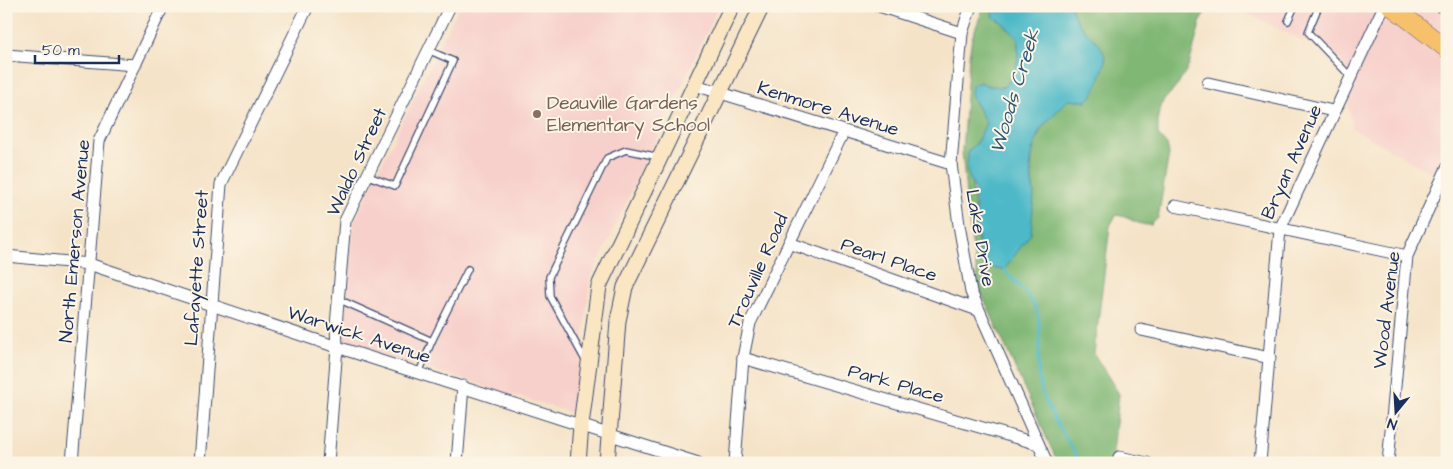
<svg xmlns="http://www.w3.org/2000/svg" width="1453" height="469" font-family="'Architects Daughter',sans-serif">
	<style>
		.built { fill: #f7d0cb }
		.forest { fill: #80b774; stroke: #4e7369 }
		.water { fill: #4db9c8; stroke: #347493 }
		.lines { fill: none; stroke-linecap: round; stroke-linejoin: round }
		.stream { stroke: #4db9c8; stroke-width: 3 }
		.lane-casing { stroke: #3c4a6e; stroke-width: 8 }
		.street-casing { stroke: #3c4a6e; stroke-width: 13 }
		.secondary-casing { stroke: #3c4a6e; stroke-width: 17 }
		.primary-casing { stroke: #3c4a6e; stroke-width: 19 }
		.lane { stroke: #fff; stroke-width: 5.5 }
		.street { stroke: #fff; stroke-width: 11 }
		.secondary { stroke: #fbe6c4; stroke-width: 15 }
		.primary { stroke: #f6c16b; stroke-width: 18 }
		.education-dot { fill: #8d6e63; stroke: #fcf5e5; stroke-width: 2 }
		.labels { text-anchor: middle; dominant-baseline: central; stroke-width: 4; stroke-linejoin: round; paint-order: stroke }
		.education-label { font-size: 19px; fill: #785e54; stroke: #fcf5e5; text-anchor: start }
		.street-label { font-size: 19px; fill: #1b2f5e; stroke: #fcf5e5 }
		.water-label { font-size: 20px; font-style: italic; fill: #2a587e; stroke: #fcf5e5 }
	</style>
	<rect width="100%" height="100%" fill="#fcf5e5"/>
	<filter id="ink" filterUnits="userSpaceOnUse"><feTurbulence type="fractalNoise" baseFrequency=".02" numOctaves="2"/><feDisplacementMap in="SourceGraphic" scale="10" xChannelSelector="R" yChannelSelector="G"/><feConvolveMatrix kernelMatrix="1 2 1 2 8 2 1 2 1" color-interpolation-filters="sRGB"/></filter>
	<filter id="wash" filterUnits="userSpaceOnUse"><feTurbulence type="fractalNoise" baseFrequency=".0096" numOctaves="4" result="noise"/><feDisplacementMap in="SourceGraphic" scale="20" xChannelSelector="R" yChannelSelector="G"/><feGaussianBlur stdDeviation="1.12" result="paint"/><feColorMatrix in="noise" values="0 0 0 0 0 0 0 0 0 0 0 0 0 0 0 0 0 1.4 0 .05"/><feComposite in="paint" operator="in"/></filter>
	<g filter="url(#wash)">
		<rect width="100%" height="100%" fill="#f5e3c8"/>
		<!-- built -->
		<g class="built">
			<path d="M459,6H719L590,279L575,414L343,342L354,221Z"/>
			<path d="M1232,6H1447V182L1352,128L1341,59Z"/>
		</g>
		<!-- forest -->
		<path class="forest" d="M984,6H995L992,16L1003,23L1018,39C1018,60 1019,71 1004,87L989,86L980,82L979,110L986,123L976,144L968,151L980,258L1034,193C1027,148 1034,131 1068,100L1087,101L1100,45C1087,35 1074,24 1071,6H1208L1201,20L1189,65L1178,85L1163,101L1158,116V135L1167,145L1169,154L1158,218L1151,225C1137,226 1129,216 1116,215L1110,226L1094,354L1119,394L1113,453L1116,463H1058L979,288L968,216L962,151L969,56L972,38Z"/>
		<!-- water -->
		<path class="water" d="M995,6H1071C1076,32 1103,39 1105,58C1106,63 1102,72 1100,77C1097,87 1095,93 1087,101L1068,100L1040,129L1032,151L1030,170L1034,193L1031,233L1004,270L991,268L980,258L974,188L967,172L968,151L976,144L986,123L971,96L972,85L980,82L989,86L1004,87C1019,71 1018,60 1018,39L1003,23L992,16Z"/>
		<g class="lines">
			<!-- stream -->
			<path class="stream" d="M1004,266V270C1015,282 1032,296 1037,312C1044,335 1034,363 1041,388C1047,411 1069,442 1081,463"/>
		</g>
	</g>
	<g filter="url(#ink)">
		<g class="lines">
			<defs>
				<g id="lane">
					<path d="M1319,6L1308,32L1350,76"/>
					<path d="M1436,6L1446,12"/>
					<path d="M1288,21L1295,6"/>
					<path d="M368,176L395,186L453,61L428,50"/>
					<path d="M338,299L432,341"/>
					<path d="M586,362L550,296L549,277L607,158L626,150L659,157"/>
					<path d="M419,373L432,341L468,269"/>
				</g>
				<g id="street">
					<path d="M879,6L962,33"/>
					<path d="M971,6L962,33L951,164L959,225L971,292L1047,463"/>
					<path d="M6,55L135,65"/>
					<path d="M1208,83L1333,111"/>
					<path d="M695,85L951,164"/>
					<path d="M1175,206L1407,256"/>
					<path d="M789,243L978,310"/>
					<path d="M6,256L89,264L337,347L698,463"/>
					<path d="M1141,330L1270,358"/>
					<path d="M743,358L1038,444"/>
					<path d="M1119,457L1147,463"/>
					<path d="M72,463L99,141L163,6"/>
					<path d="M200,463L221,184L308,6"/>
					<path d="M328,463L337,347L336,326L345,221L450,6"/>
					<path d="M457,463L463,386"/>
					<path d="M735,463L743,358L750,323L843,133"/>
					<path d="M1260,463L1280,229L1384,6"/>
					<path d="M1388,463L1407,256L1447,168"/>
				</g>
				<g id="secondary">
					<path d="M578,463L581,425L599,286L732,6"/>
					<path d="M607,463L618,321L625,287L762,6"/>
				</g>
				<path id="primary" d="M1391,6L1447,49"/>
			</defs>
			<!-- lane casing -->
			<use href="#lane" class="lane-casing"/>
			<!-- street casing -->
			<use href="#street" class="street-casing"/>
			<!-- secondary casing -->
			<use href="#secondary" class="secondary-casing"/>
			<!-- primary casing -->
			<use href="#primary" class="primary-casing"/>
			<!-- lane -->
			<use href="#lane" class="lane"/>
			<!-- street -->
			<use href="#street" class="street"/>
			<!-- secondary -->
			<use href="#secondary" class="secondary"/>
			<!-- primary -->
			<use href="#primary" class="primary"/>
		</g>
	</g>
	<!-- markers -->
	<circle class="education-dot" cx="537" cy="114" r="5"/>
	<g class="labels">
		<!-- education labels -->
		<g class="education-label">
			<text x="547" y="103">Deauville Gardens<tspan x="547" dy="22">Elementary School</tspan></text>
		</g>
		<!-- street labels -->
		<g class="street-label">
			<text transform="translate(828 109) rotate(17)">Kenmore Avenue</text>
			<text transform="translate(357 162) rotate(-65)">Waldo Street</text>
			<text transform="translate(1292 162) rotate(-66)">Bryan Avenue</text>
			<text transform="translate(980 238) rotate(80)">Lake Drive</text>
			<text transform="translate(75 241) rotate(-85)">North Emerson Avenue</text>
			<text transform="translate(889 260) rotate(19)">Pearl Place</text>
			<text transform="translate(197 268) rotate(-86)">Lafayette Street</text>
			<text transform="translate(758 271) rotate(-66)">Trouville Road</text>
			<text transform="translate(1387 310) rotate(-83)">Wood Avenue</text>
			<text transform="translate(359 335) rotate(18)">Warwick Avenue</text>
			<text transform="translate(896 384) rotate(16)">Park Place</text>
		</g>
		<!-- water labels -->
		<g class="water-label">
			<text transform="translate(1015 91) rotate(-73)">Woods Creek</text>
		</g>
	</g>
	<!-- margin -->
	<rect width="1453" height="469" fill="none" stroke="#fcf5e5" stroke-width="25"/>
	<!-- north arrow -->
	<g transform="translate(1396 412) rotate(198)" stroke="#fcf5e5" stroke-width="4" paint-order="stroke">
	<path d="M0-4L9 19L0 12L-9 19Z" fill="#1b2f5e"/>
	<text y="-8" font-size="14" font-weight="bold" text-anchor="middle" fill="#1b2f5e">N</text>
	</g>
	<!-- scale -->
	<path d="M35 55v8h84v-8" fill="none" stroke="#1b2f5e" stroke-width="2.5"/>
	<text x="42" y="55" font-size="15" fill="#1b2f5e" stroke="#fcf5e5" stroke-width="4" paint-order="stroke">50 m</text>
</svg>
